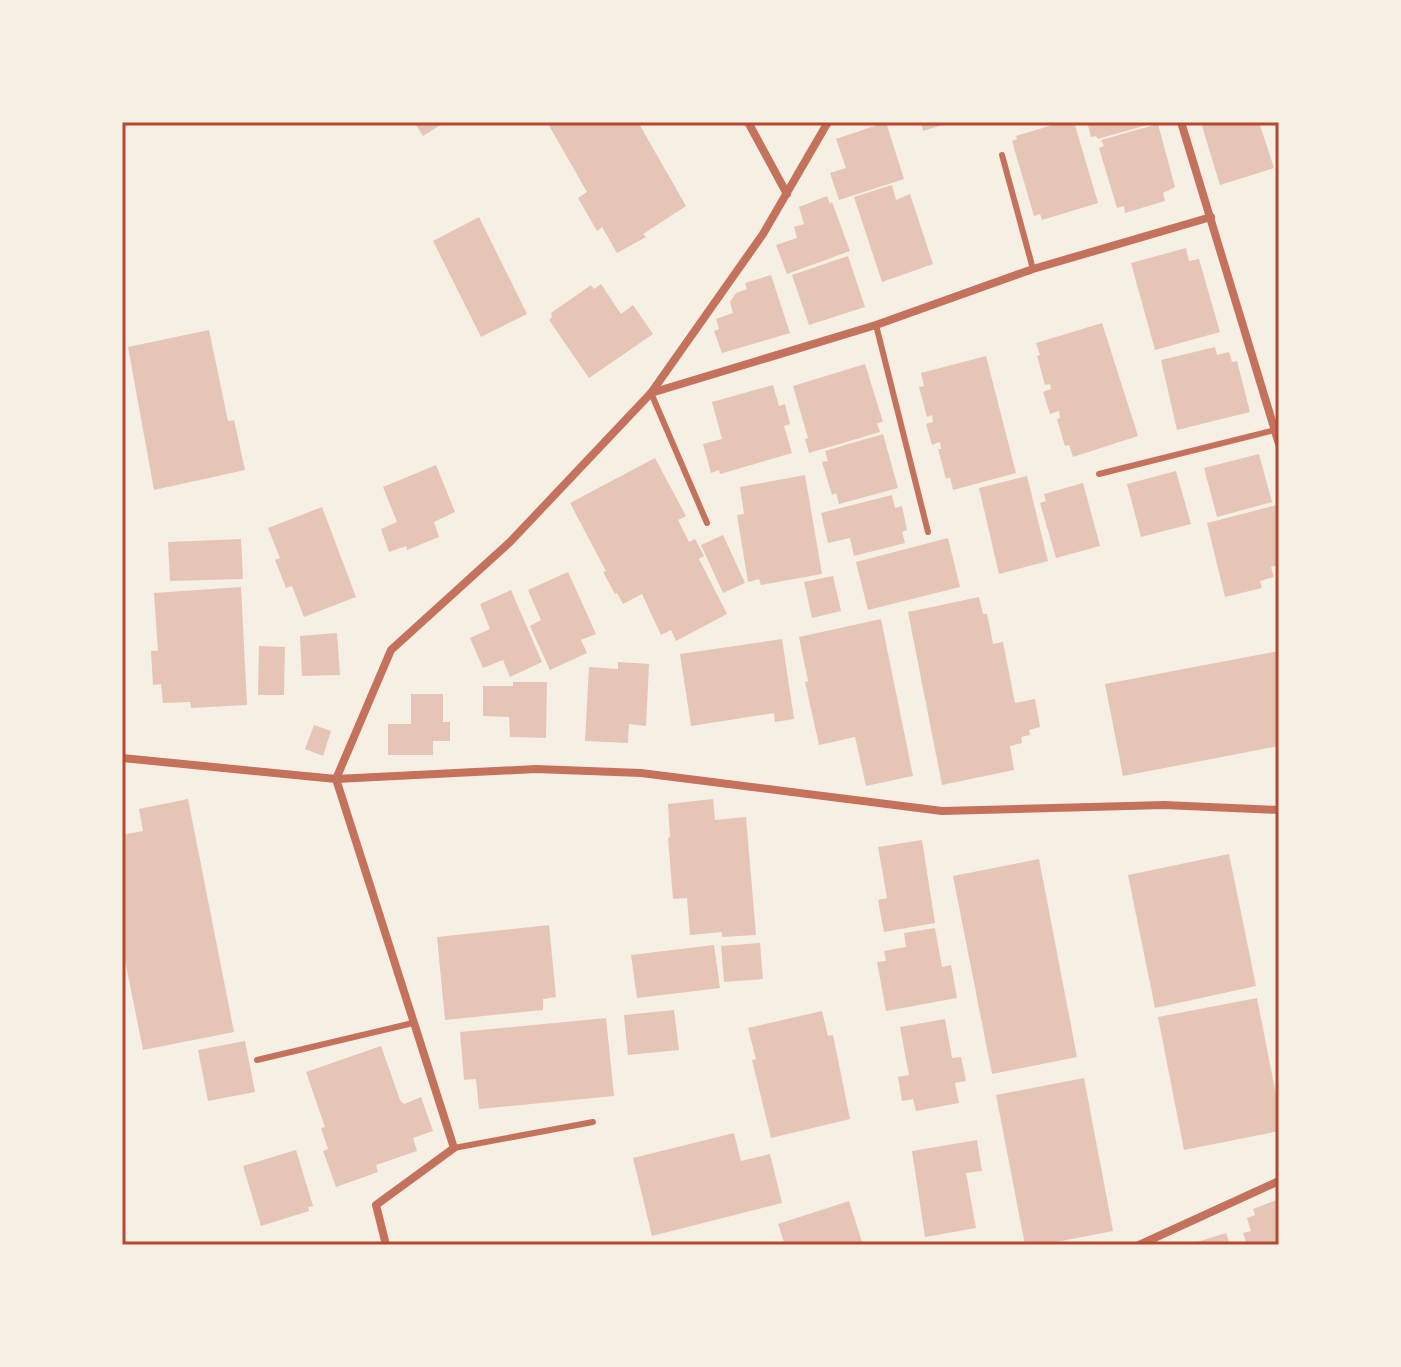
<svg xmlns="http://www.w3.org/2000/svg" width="1401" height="1367" font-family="'Exo 2',sans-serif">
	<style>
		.building { fill: #e6c5b7 }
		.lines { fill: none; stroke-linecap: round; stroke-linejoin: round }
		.service { stroke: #c5725c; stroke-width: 6 }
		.minor { stroke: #c5725c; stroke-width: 8 }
		.neatline { fill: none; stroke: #b5482f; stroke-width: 3 }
	</style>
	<rect width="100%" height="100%" fill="#f6efe4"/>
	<!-- building -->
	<g class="building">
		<path d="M414,122H445L423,136Z"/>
		<path d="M547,122H638L686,206L643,234L646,237L617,253L602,227L597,231L578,198L587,192Z"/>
		<path d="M886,122L904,179L839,200L830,173L846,168L836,139Z"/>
		<path d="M921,122H949V123L923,131Z"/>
		<path d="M1062,122H1074L1098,203L1042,220L1040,214L1034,216L1012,141L1017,139L1016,136Z"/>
		<path d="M1087,122H1146L1147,125L1098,139L1096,136L1091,137Z"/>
		<path d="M1209,122H1259L1274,168L1220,185L1202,126L1209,124Z"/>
		<path d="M1158,124L1175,187L1163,193L1165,201L1125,213L1124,206L1117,208L1099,148L1104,146L1101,140Z"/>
		<path d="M892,185L896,200L910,194L933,264L882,282L854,197Z"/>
		<path d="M827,196L830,204L832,202L850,251L787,274L776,245L797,238L794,227L804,224L799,207Z"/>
		<path d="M479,217L527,314L481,337L433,241Z"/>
		<path d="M1186,248L1189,261L1199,259L1220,332L1155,350L1131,263Z"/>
		<path d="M848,256L865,307L809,325L792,275Z"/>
		<path d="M771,275L790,333L722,353L714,331L719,329L716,319L733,313L730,302L736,293L747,289L745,283Z"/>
		<path d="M601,284L621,314L633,305L653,334L589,378L549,320L552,317L551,313L591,285L594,289Z"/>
		<path d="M1102,323L1138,436L1073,457L1069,445L1065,446L1057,419L1060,418L1059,411L1050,414L1043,392L1051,389L1050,384L1045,385L1037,356L1040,355L1036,343Z"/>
		<path d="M209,330L228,421L234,420L245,470L154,490L128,347Z"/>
		<path d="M1215,347L1217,355L1229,352L1232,362L1237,361L1250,412L1177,430L1161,360Z"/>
		<path d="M986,356L1016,473L953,490L950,477L946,479L938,449H941L940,442L932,445L926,424L933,422L932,415L927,417L919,387L924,386L921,373Z"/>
		<path d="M865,364L883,422L877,423L880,432L809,453L805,439L808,438L793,386Z"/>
		<path d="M773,385L779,406L785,404L790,424L784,426L792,453L720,474L719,470L711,473L703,444L722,439L712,402Z"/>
		<path d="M883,434L898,488L839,504L836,493L832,495L822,462L828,461L825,451Z"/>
		<path d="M1259,454L1272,502L1217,517L1204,468Z"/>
		<path d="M655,458L686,516L678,520L689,542L695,539L704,556L699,559L727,614L676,641L671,630L661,635L642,594L623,604L617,593L615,594L603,572L606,571L570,503Z"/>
		<path d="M436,465L455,512L434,522L439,537L407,550L406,546L389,552L381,529L397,522L383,487Z"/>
		<path d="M1176,471L1191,524L1141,537L1127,484Z"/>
		<path d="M805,475L822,574L761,585L759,579L748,582L737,515L744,514L740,487Z"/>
		<path d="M1027,476L1048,561L999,574L979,488Z"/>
		<path d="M1083,483L1100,546L1056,558L1040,503L1046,501L1044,494Z"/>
		<path d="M892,495L895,508L902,506L907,530L902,532L905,543L854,556L850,538L828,543L821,513Z"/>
		<path d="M1277,505L1279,565L1271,567L1274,577L1260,581L1262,588L1225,597L1207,523Z"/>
		<path d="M322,507L356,597L304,617L292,586L286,588L275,560L280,558L268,528Z"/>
		<path d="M723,535L745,583L723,593L701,545Z"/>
		<path d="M948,538L960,587L868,610L856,562Z"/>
		<path d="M241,539L243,579L170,581L168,542Z"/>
		<path d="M568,572L596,634L581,640L587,653L550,670L530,626L541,620L528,590Z"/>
		<path d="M833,576L841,611L812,618L804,582Z"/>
		<path d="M241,587L247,705L191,708L190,702L163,703L161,684L153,685L151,651H158L154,593Z"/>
		<path d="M511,590L542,662L510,677L503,660L483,668L470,638L490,629L480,604Z"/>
		<path d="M979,597L983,614H987L993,644L1003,642L1015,703L1035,699L1040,727L1029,730L1030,735L1021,737L1022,743L1010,746L1014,770L942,785L908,612Z"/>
		<path d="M881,619L913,776L866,786L855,737L819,745L805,682L808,681L799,637Z"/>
		<path d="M337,633L340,675L302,676L300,636Z"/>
		<path d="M782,639L794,719L775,722L774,713L691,726L680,654Z"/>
		<path d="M259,646L285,647L284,695H258Z"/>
		<path d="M1279,651V746L1123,776L1105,684Z"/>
		<path d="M618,662L649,664L646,726L629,724L628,743L585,741L589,667L618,669Z"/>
		<path d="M513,682H547L546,738L510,737L509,717L483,716V686H513Z"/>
		<path d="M411,694H443V722H450V741H433V755H388V724H411Z"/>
		<path d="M314,725L331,731L323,756L305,749Z"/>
		<path d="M188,799L234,1032L143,1050L122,945V835L143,831L139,809Z"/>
		<path d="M713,799L715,820L746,817L756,935L722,937V932L690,935L687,898L673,899L668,838L670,837L668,804Z"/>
		<path d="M922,840L935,923L884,932L878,900L887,898L878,847Z"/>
		<path d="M1229,854L1256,986L1155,1008L1128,875Z"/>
		<path d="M1039,859L1077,1057L992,1074L953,876Z"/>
		<path d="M549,925L556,997L543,999V1010L445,1020L437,937Z"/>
		<path d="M935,928L942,967L951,965L957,998L886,1011L877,962L886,961L884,951L906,947L904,933Z"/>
		<path d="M760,943L763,979L724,982L721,946Z"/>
		<path d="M714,945L720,988L637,998L631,955Z"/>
		<path d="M1257,998L1279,1110V1131L1184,1150L1158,1017Z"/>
		<path d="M674,1010L679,1050L628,1055L624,1015Z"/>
		<path d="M822,1011L828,1036L833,1035L850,1119L771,1138L752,1060L756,1059L748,1028Z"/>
		<path d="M606,1018L614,1096L479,1109L476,1079L464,1080L460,1032Z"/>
		<path d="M945,1019L952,1058L961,1057L966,1081L955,1083L959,1103L916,1111L913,1099L902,1101L898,1077L909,1075L900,1027Z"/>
		<path d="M245,1041L255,1092L208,1101L198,1050Z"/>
		<path d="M381,1046L400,1100L404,1104L421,1097L433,1131L413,1138L417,1151L376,1165L378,1172L336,1187L323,1151L328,1149L321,1128L325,1127L306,1072Z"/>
		<path d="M1084,1078L1113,1231L1041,1245H1025L996,1095Z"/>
		<path d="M734,1133L741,1161L770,1154L782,1203L652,1236L633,1158Z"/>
		<path d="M977,1140L982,1171L966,1173L976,1228L925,1237L912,1151Z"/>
		<path d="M296,1150L313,1206L308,1207L309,1211L261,1226L243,1166Z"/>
		<path d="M1279,1199V1245H1247L1243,1233L1251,1231L1247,1218L1255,1215L1253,1209Z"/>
		<path d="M849,1201L863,1245H785L778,1224Z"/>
		<path d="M1226,1233L1230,1245H1190V1244Z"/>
	</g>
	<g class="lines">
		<!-- service -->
		<g class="service">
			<path d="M1002,155L1033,269"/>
			<path d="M876,325L928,532"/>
			<path d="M651,393L707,523"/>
			<path d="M1099,474L1275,430"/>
			<path d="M257,1060L413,1023"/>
			<path d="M454,1148L593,1122"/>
		</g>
		<!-- minor -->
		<g class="minor">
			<path d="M748,122L787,194"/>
			<path d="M1181,122L1279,444"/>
			<path d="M651,393L876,325L1033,269L1211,217"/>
			<path d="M122,758L336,779L536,769L641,773L942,811L1164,805L1279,810"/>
			<path d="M386,1245L376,1205L454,1148L336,779L391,650L510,542L651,393L763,234L828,122"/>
			<path d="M1139,1245L1279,1181"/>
		</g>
	</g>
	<!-- border -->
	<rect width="1401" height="1367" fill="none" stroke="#f6efe4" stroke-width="248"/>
	<rect x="124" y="124" width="1153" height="1119" class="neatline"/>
</svg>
